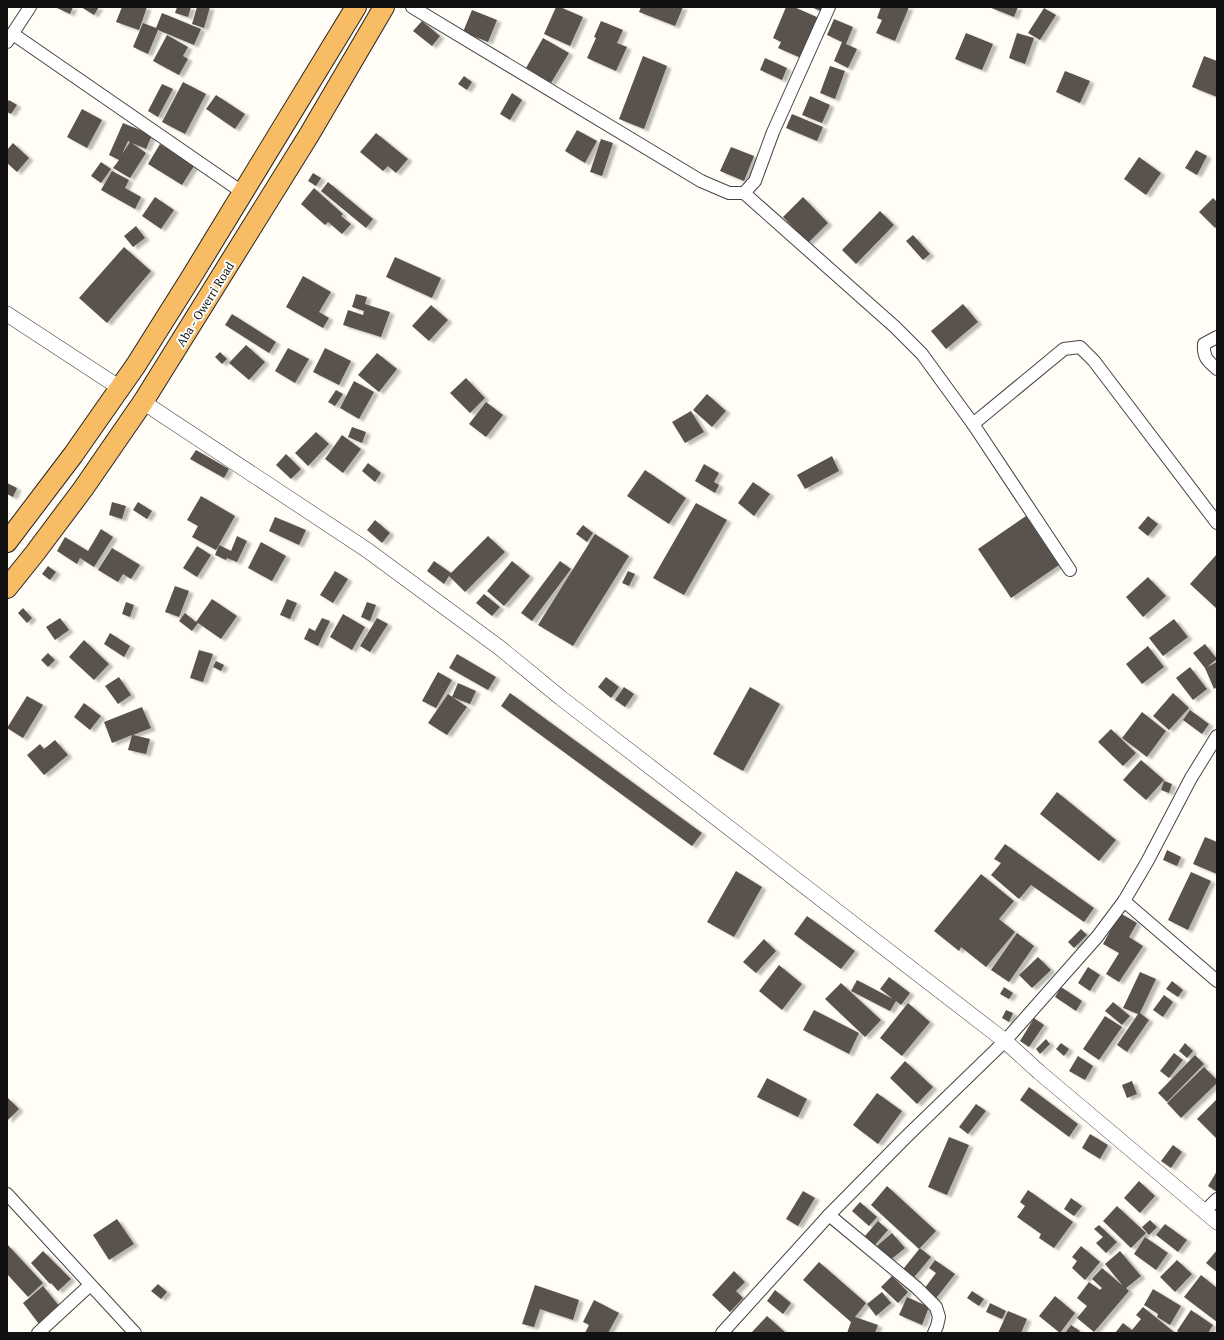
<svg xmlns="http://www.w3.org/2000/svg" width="1224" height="1340" font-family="'PT Serif',serif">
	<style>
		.building { fill: #5a524d; fill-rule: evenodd; filter: url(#shadow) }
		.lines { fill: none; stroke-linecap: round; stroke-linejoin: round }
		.minor-casing { stroke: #444; stroke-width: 14 }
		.tertiary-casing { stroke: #444; stroke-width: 16 }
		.trunk-casing { stroke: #222; stroke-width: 22 }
		.minor { stroke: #fff; stroke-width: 12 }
		.tertiary { stroke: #fff; stroke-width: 15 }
		.trunk { stroke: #f7bc64; stroke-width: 20 }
		.labels { text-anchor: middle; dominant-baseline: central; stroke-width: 4; stroke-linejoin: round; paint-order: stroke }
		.street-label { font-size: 12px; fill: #111; stroke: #fff }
	</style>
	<defs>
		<filter id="shadow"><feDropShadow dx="4.5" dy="2.5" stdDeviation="1" flood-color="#0004"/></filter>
	</defs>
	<rect width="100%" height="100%" fill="#fffdf5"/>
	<!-- building -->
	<g class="building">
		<path d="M57,7H73L70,14L57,8Z"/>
		<path d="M81,7H99L94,15Z"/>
		<path d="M122,7H147L139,30L116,22Z"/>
		<path d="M177,7H191L188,17L175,13Z"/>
		<path d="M197,7H210L204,28L192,24Z"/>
		<path d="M556,7H560L583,17L570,46L544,34Z"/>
		<path d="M641,7H683L675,26L639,12Z"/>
		<path d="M786,7H794L819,18L801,58L778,48L781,42L773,38Z"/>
		<path d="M811,7H827L825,13Z"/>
		<path d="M881,7H909L895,41L876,33L882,20L877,18Z"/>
		<path d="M989,7H1018L1014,17Z"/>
		<path d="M1044,8L1056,15L1040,40L1028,33Z"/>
		<path d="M472,10L497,20L488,42L463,32Z"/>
		<path d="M162,13L201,29L194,45L158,30L148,54L133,47L143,23L156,28Z"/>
		<path d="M834,19L853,27L846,44L857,49L848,68L834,61L842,42L827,35Z"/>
		<path d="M422,21L440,36L432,46L413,31Z"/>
		<path d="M601,21L623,30L617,43L627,47L616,71L587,58L596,38L594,37Z"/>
		<path d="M966,33L993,44L982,70L955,59Z"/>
		<path d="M1017,33L1034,38L1025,64L1009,58Z"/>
		<path d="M167,35L188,47L183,56L188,59L179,75L153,61Z"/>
		<path d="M543,38L569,53L551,83L526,68Z"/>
		<path d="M643,56L667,66L644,129L619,119Z"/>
		<path d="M1204,56L1217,61V97L1192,87Z"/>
		<path d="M765,58L787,68L782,80L760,70Z"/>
		<path d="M830,66L845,71L835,99L820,93Z"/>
		<path d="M1065,71L1090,81L1080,103L1056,92Z"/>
		<path d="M464,76L472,82L467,90L458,84Z"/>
		<path d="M183,82L206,94L185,134L162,122Z"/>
		<path d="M162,84L173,89L158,117L148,111Z"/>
		<path d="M512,93L522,100L510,120L500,114Z"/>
		<path d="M216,95L245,114L235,129L206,109Z"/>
		<path d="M810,96L830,105L822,123L802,115Z"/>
		<path d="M9,100L17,105L11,114L7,112V103Z"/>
		<path d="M82,109L102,120L87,148L67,137Z"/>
		<path d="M792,114L823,127L817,141L786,128Z"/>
		<path d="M123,123L152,135L146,149L132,143L146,153L130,178L113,168L119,160L109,155ZM128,141L130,142L122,154Z"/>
		<path d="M577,130L597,141L585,163L565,151Z"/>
		<path d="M376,133L408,159L396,173L388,166L383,171L360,152Z"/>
		<path d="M601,139L613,143L602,176L590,172Z"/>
		<path d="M13,143L29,158L17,172L7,163V150Z"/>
		<path d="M160,144L194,166L182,185L148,164Z"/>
		<path d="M731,147L754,156L744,181L720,171Z"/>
		<path d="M1196,150L1207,156L1197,175L1185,168Z"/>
		<path d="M1139,157L1161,173L1146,195L1124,179Z"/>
		<path d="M101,162L111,169L101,183L91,176Z"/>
		<path d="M112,171L129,180L125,188L141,197L135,209L101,190Z"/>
		<path d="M313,173L321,178L316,186L308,181Z"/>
		<path d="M328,182L373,219L366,228L321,191Z"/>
		<path d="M314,188L343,214L341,216L351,224L342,234L328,222L325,225L301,204Z"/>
		<path d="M155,197L174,210L161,229L142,216Z"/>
		<path d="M803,197L828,223L808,243L783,217Z"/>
		<path d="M1213,198L1217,202V226L1215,228L1199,212Z"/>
		<path d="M880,211L894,225L856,264L842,250Z"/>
		<path d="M136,226L145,238L133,247L124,236Z"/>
		<path d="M913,235L930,254L923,260L906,241Z"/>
		<path d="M124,247L151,271L107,323L79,298Z"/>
		<path d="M395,257L441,278L432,298L386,277Z"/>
		<path d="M303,276L331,292L319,312L329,318L323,328L286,307Z"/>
		<path d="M356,294L367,297L365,304L390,312L381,337L343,325L348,310L363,315L364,311L352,307Z"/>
		<path d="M963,304L978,322L946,349L931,331Z"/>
		<path d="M431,305L448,320L429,341L412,326Z"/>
		<path d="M232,314L276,342L269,353L225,325Z"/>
		<path d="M246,345L265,362L249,380L229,363Z"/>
		<path d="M288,348L309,359L295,383L275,371Z"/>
		<path d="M325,348L351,361L339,385L313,372Z"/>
		<path d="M220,352L227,359L222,364L215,357Z"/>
		<path d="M377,353L397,369L379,392L358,375Z"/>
		<path d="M466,378L485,398L470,413L450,393Z"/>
		<path d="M354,381L374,392L359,419L340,408Z"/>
		<path d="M336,390L343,394L335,406L328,402Z"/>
		<path d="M707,394L726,411L712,427L693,410Z"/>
		<path d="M486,402L503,415L486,437L469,424Z"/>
		<path d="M691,411L704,432L685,443L672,422Z"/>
		<path d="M352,427L366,432L362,443L348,437Z"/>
		<path d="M316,432L329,444L308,466L295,453Z"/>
		<path d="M342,435L361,449L343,473L325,459Z"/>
		<path d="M196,450L229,469L224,478L190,459Z"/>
		<path d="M286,454L301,469L291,479L276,465Z"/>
		<path d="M832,456L839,471L805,489L797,475Z"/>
		<path d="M368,463L381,473L375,482L362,471Z"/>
		<path d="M704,464L719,473L714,482L719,485L715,493L695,481Z"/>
		<path d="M645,470L686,498L669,524L627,496Z"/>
		<path d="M753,482L770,494L754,516L738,503Z"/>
		<path d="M7,483L17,488L13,497L7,494Z"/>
		<path d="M201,496L235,516L216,550L192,537L198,526L187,520Z"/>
		<path d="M112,502L126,506L122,519L109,515Z"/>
		<path d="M138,502L152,511L147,519L133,510Z"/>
		<path d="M696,503L727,520L684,595L653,578Z"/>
		<path d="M1026,516L1059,565L1011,598L978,549Z"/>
		<path d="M1148,516L1158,524L1148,536L1138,528Z"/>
		<path d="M275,517L306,530L299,545L269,531Z"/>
		<path d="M375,520L390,533L382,543L367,530Z"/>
		<path d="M583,525L593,533L587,542L576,534Z"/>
		<path d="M101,529L113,537L94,567L80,558L77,564L57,551L65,537L88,551Z"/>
		<path d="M595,534L629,556L573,646L538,625Z"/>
		<path d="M237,536L247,541L237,562L227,558L226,560L215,555L219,545L231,551Z"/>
		<path d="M488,536L505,552L465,592L449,576L444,584L427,571L434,561L451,573Z"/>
		<path d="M261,542L286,556L272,581L248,568Z"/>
		<path d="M197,546L211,555L197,577L183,568Z"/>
		<path d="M112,548L140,565L131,579L123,574L118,582L98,570Z"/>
		<path d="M1217,554V607L1216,608L1190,584Z"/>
		<path d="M512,561L530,576L504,606L487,591Z"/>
		<path d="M560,561L571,569L532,621L521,613Z"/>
		<path d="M48,566L56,572L50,580L42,574Z"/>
		<path d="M335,571L348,579L333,603L320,595Z"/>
		<path d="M628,571L635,574L629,586L622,583Z"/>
		<path d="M1148,577L1166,596L1143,617L1126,597Z"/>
		<path d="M175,586L189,591L179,617L165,612Z"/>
		<path d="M484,594L500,607L492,616L476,603Z"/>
		<path d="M212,599L237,616L221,639L198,623L192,631L179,621L185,613L196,622Z"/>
		<path d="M287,599L297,603L290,619L280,615Z"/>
		<path d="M126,602L134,605L130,617L122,614Z"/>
		<path d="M367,602L376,605L370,621L361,617Z"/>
		<path d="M23,608L32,618L27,623L18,613Z"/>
		<path d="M343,614L365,627L352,650L330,637Z"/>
		<path d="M60,618L69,630L55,640L46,627Z"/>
		<path d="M322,618L330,621L318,646L304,639L309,628L315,631Z"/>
		<path d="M377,618L388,624L370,652L360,646Z"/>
		<path d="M1174,619L1188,637L1163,656L1149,638Z"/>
		<path d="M110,633L130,646L124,657L104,644Z"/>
		<path d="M84,640L109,664L94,680L69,657Z"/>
		<path d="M1205,644L1217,659L1207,667L1217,662V687L1214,689L1205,668L1193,653Z"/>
		<path d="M1148,646L1164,667L1142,684L1126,664Z"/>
		<path d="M199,650L213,654L203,682L190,678Z"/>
		<path d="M48,653L55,660L48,667L41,660Z"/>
		<path d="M457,654L496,677L488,690L449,668Z"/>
		<path d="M216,661L224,665L221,671L213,667Z"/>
		<path d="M1190,667L1207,689L1193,700L1176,678Z"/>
		<path d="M438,672L452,680L436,708L422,701Z"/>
		<path d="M119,677L131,695L118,704L105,686Z"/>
		<path d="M606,677L619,687L611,698L598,687Z"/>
		<path d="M458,683L476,691L470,704L452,697Z"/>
		<path d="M624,687L634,694L625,707L615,700Z"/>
		<path d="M750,687L780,704L743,771L713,754Z"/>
		<path d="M510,693L702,833L692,846L501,706Z"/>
		<path d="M1173,693L1189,708L1169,730L1153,716Z"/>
		<path d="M448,694L467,707L447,735L428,723Z"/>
		<path d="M27,696L43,705L23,738L7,728Z"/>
		<path d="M84,703L101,716L90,730L74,717Z"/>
		<path d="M142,707L151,728L133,735L150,739L146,754L128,750L132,735L112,743L104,722Z"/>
		<path d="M1190,710L1209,724L1202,734L1183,720Z"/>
		<path d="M1142,712L1166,731L1147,757L1122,738Z"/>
		<path d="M1111,729L1136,753L1123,766L1098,742Z"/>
		<path d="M55,740L68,755L44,775L27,755L40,744L44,749Z"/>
		<path d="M1141,760L1164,780L1146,800L1123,780Z"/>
		<path d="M1164,781L1172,784L1169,793L1161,790Z"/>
		<path d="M1057,792L1116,840L1099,861L1040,814Z"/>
		<path d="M1205,837L1217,842V874L1193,864Z"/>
		<path d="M1005,844L1094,908L1084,922L1031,885L1019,899L991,875L1001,863L994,859Z"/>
		<path d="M1167,850L1181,857L1177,866L1163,860Z"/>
		<path d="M736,871L762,887L734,937L707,922Z"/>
		<path d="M1191,872L1211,881L1188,930L1168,920Z"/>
		<path d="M981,874L1014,901L999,919L1015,932L986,967L961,947L959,951L934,931Z"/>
		<path d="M1120,913L1137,923L1129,937L1143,946L1119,982L1106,974L1119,953L1103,944Z"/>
		<path d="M807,916L855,951L841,969L794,934Z"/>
		<path d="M1081,929L1087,935L1074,948L1068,942Z"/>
		<path d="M1017,933L1034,946L1009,982L991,970Z"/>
		<path d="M764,939L776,951L756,973L743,962Z"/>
		<path d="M1038,957L1051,970L1032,988L1019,975Z"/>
		<path d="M779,965L802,984L782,1010L759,991Z"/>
		<path d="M1088,967L1100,975L1090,991L1078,983Z"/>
		<path d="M1140,972L1156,979L1140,1013L1149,1020L1127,1052L1117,1045L1138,1014L1123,1008Z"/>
		<path d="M889,977L910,993L901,1005L896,1001L890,1011L851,991L857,980L893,999L880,989Z"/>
		<path d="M1172,981L1183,990L1178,997L1166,989Z"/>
		<path d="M841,983L881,1020L865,1037L825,999Z"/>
		<path d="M1004,987L1013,993L1009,999L1000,994Z"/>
		<path d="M1061,987L1082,1001L1076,1011L1055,997Z"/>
		<path d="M1164,995L1173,1002L1163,1017L1153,1010Z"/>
		<path d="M1113,1002L1130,1016L1122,1025L1105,1011Z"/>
		<path d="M908,1003L930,1022L902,1056L880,1038Z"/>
		<path d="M814,1010L859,1033L849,1054L803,1030Z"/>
		<path d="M1006,1010L1013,1013L1009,1022L1002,1018Z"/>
		<path d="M1105,1016L1122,1027L1099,1060L1083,1049Z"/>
		<path d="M1034,1018L1044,1025L1029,1047L1020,1041Z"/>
		<path d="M1046,1039L1050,1044L1040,1054L1036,1049Z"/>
		<path d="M1061,1043L1069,1049L1064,1056L1056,1049Z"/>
		<path d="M1185,1043L1193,1051L1187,1058L1179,1051Z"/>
		<path d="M1174,1053L1183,1060L1169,1078L1160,1071Z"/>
		<path d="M1195,1055L1204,1064L1167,1102L1158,1093Z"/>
		<path d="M1078,1056L1093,1066L1085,1080L1069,1071Z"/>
		<path d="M905,1061L933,1087L917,1104L890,1078Z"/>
		<path d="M1204,1067L1217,1080V1083L1181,1118L1167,1103Z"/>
		<path d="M767,1078L807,1099L798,1117L757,1097Z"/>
		<path d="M1132,1081L1137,1094L1127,1098L1122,1085Z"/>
		<path d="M1029,1087L1078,1124L1069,1137L1020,1100Z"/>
		<path d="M877,1093L902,1111L878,1144L853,1125Z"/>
		<path d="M7,1097L19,1109L7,1121Z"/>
		<path d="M1217,1099V1139L1197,1119Z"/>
		<path d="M976,1104L986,1111L968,1134L959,1127Z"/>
		<path d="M1090,1134L1108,1145L1100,1159L1082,1148Z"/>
		<path d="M949,1137L969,1145L947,1195L928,1187Z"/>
		<path d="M1173,1145L1182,1152L1171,1168L1161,1161Z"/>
		<path d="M1217,1171V1192L1208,1186Z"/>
		<path d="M1139,1181L1155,1196L1140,1213L1124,1198Z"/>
		<path d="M887,1186L936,1231L919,1249L871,1205Z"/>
		<path d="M1028,1190L1073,1222L1054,1248L1039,1238L1041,1234L1017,1217L1025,1206L1020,1202Z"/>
		<path d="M803,1191L815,1198L798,1226L786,1219Z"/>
		<path d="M1071,1198L1082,1206L1074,1216L1064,1209Z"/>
		<path d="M860,1202L877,1217L869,1226L852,1211Z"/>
		<path d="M1117,1206L1146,1233L1131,1248L1103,1221Z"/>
		<path d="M117,1219L134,1244L109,1260L93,1235Z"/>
		<path d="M1150,1220L1157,1227L1149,1235L1142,1227Z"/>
		<path d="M878,1221L888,1230L874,1246L864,1237Z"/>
		<path d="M1165,1224L1187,1240L1178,1252L1156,1235Z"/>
		<path d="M1099,1225L1117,1242L1106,1253L1096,1243L1103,1237L1094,1229Z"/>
		<path d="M892,1233L905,1248L889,1261L877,1246Z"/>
		<path d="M1145,1237L1168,1253L1156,1270L1134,1254Z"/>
		<path d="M7,1244L43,1283L28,1297L7,1274Z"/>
		<path d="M1081,1246L1100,1262L1085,1280L1072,1268L1077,1261L1072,1257Z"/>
		<path d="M920,1248L931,1257L910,1282L900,1273Z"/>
		<path d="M1217,1250V1272L1206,1263Z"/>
		<path d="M43,1251L71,1279L58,1291L51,1283L50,1284L31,1263Z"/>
		<path d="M1120,1251L1141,1276L1126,1288L1129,1291L1094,1332L1077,1318L1087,1306L1077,1298L1089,1282L1100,1290L1102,1288L1092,1279L1102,1268L1123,1286L1105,1264Z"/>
		<path d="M935,1260L955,1274L933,1302L921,1293L936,1273L929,1268Z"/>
		<path d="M1177,1260L1192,1274L1175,1292L1160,1277Z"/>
		<path d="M819,1262L866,1303L855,1317L878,1325L875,1333H847L851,1322L803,1280Z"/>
		<path d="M734,1271L745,1282L736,1291L743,1298L730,1312L712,1295Z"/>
		<path d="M1201,1275L1217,1288V1322L1184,1297Z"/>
		<path d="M892,1276L908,1292L898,1303L881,1287Z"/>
		<path d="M158,1284L167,1292L161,1299L151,1291Z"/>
		<path d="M535,1285L579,1300L573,1320L540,1309L534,1327L522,1324Z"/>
		<path d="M43,1286L60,1307L39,1324L23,1303Z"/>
		<path d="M1153,1289L1181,1306L1170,1325L1157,1317L1158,1314L1144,1305Z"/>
		<path d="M775,1290L791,1303L783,1314L767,1301Z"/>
		<path d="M972,1291L984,1299L979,1306L967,1298Z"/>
		<path d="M882,1292L891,1303L876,1316L867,1304Z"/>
		<path d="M1055,1296L1075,1313L1060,1333L1039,1316Z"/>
		<path d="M907,1297L929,1307L922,1325L899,1315Z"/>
		<path d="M594,1300L619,1313L608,1333H585L589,1325L583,1322Z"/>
		<path d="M990,1303L1006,1311L1002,1319L986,1312Z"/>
		<path d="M1143,1307L1174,1332V1333H1115L1123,1323L1132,1330L1141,1319L1136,1315Z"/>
		<path d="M1191,1310L1213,1325L1208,1333H1180L1177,1331Z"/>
		<path d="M1008,1311L1027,1319L1021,1333H998Z"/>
		<path d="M767,1316L786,1333H751Z"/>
		<path d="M1071,1325L1080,1331L1078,1333H1065Z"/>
	</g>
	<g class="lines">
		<defs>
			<g id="minor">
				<path d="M412,7L701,181L729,193H744L755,181L773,132L829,7"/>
				<path d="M13,34L242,192"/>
				<path d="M7,42L30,7"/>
				<path d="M744,193L895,327L922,354L973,424L1070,570"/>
				<path d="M1217,337L1204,344C1203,358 1208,361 1217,369"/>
				<path d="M973,424L1064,349L1080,347L1094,361L1217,523"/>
				<path d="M1124,901L1217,981"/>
				<path d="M7,1194L135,1333"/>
				<path d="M1204,1212L1217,1199"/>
				<path d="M829,1215L917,1288L936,1307L939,1317L937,1326L934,1333"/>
				<path d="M38,1333L90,1285"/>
				<path d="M722,1333L829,1215L906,1137L1005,1041L1097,937L1124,901L1147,862L1191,778L1217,736"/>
			</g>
			<g id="tertiary">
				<path d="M7,314L120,388"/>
				<path d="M143,402L367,550L500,648L561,698L1005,1041L1039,1072L1217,1222"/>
			</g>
			<g id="trunk">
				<path d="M7,542L73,455L136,365L192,276L356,7"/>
				<path d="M7,588L35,553L83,489L143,402L309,135L384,7"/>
			</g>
		</defs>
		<!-- minor casing -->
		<use href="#minor" class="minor-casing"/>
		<!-- tertiary casing -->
		<use href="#tertiary" class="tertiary-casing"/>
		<!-- trunk casing -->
		<use href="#trunk" class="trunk-casing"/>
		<!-- minor -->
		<use href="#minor" class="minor"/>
		<!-- tertiary -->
		<use href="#tertiary" class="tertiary"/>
		<!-- trunk -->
		<use href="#trunk" class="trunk"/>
	</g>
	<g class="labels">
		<!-- street labels -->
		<g class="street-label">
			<text transform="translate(205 304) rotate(-58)">Aba - Owerri Road</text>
		</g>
	</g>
	<!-- border -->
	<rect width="1224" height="1340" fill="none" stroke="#111111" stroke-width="16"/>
</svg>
